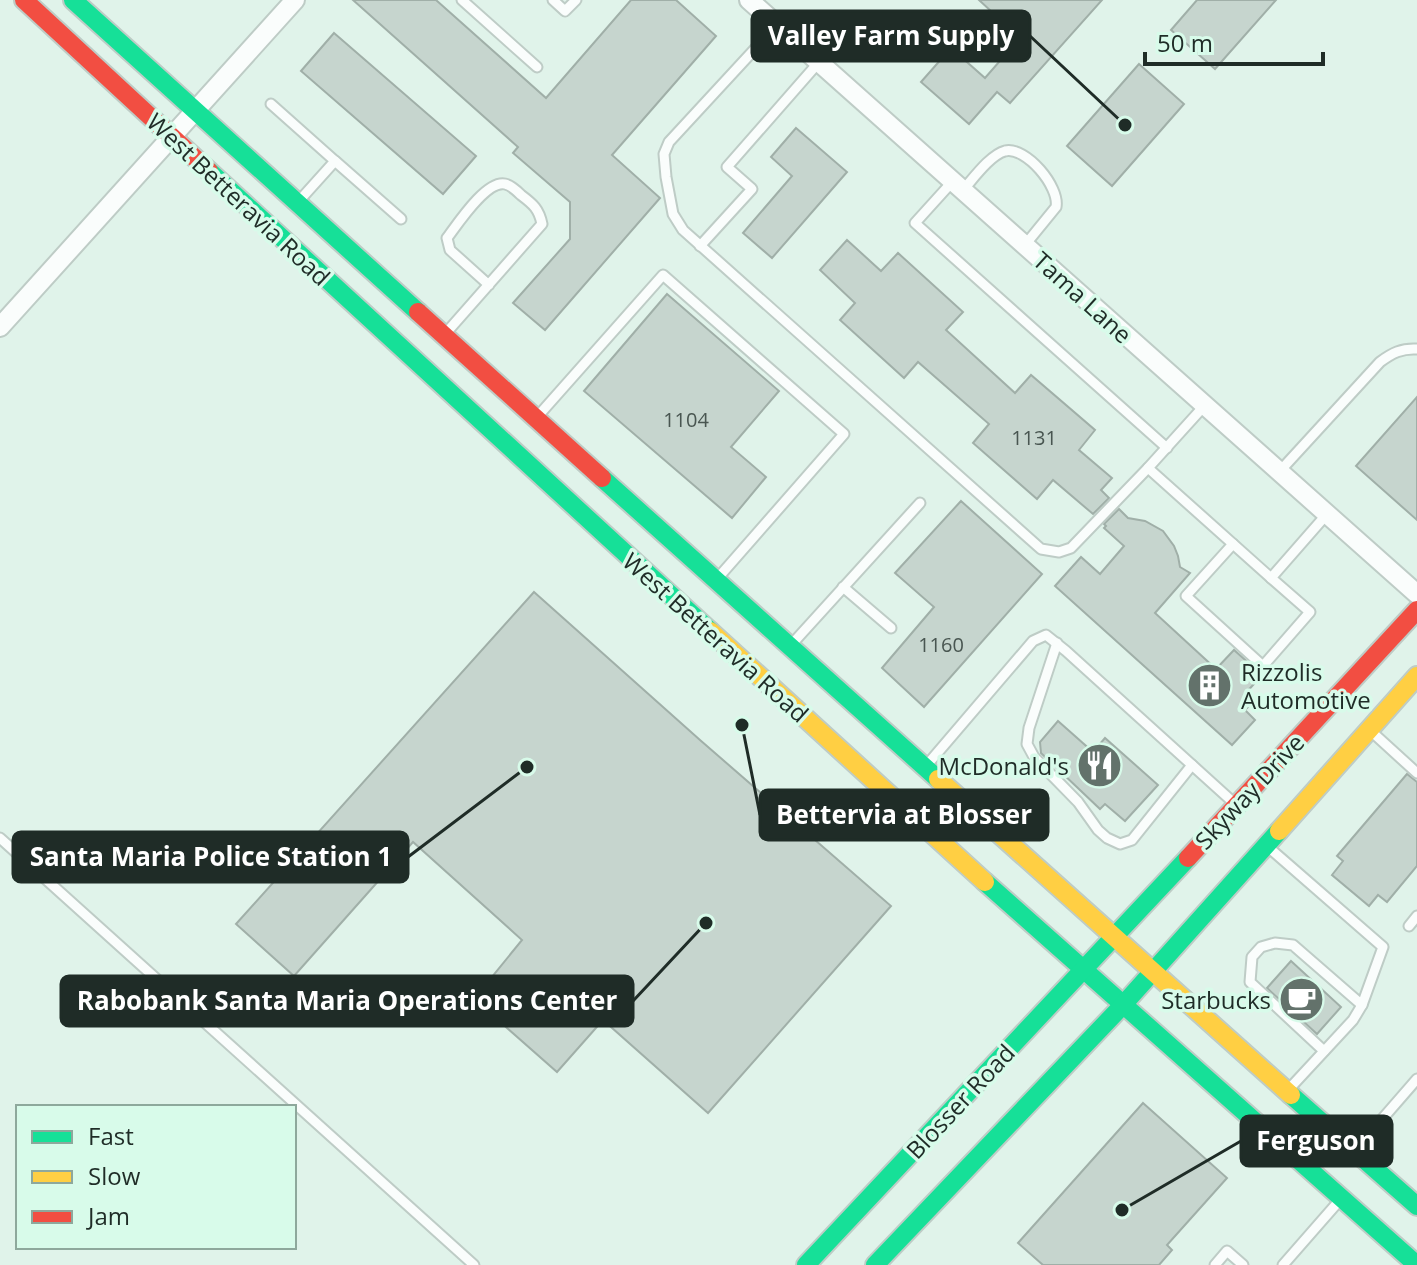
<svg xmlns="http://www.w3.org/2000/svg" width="1417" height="1265" font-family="'Open Sans',sans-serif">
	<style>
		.building { fill: #c6d5ce; stroke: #a0afa8; stroke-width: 2 }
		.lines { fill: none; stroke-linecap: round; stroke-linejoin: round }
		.lane-casing { stroke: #beccc6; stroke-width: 13 }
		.street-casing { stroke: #beccc6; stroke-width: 22 }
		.fast-casing { stroke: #beccc6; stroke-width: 22 }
		.slow-casing { stroke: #beccc6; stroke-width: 22 }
		.jam-casing { stroke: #beccc6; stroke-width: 22 }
		.lane { stroke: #fafdfc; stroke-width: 9 }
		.street { stroke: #fafdfc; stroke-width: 18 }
		.fast { stroke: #16e098; stroke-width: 18 }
		.slow { stroke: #ffcf43; stroke-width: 18 }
		.jam { stroke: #f24e42; stroke-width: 18 }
		.labels { text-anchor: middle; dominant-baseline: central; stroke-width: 7; stroke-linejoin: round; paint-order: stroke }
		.number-label { font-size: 20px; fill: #495651 }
		.street-label { font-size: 24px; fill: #1f2c27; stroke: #d8fbea }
		.poi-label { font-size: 24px; fill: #1f2c27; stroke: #d8fbea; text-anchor: end }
		.leader { fill: none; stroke: #1f2c27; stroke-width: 3 }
		.callout-dot { fill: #1f2c27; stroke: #d8fbea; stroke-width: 3 }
		.callout { fill: #1f2c27; stroke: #1f2c27; stroke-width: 3 }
		.callout-label { font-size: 26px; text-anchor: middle; font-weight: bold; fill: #fff }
	</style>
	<rect width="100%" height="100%" fill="#e0f3ea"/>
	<!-- building -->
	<g class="building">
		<path d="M353,0H436L546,98L631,0H676L716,36L612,155L660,198L545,330L513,303L570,239V202L513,153L518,147Z"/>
		<path d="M979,0H1102L1010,103L997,92L969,124L921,82L951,48L985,78L1020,38Z"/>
		<path d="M1197,0H1276L1215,69L1171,30Z"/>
		<path d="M334,33L476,156L443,194L301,71Z"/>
		<path d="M1139,64L1184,104L1112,186L1067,146Z"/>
		<path d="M796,128L847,172L772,258L743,233L792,176L771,157Z"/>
		<path d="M847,240L881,271L898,253L963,312L946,330L1015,393L1031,375L1095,430L1079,450L1112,478L1101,490L1109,498L1093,514L1053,480L1037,499L973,443L989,424L918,362L904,378L840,320L855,303L820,270Z"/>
		<path d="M667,294L779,391L731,447L766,477L732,518L584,391Z"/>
		<path d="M1417,397V520L1356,466Z"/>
		<path d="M961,501L1042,574L924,707L882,668L934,607L895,573Z"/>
		<path d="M1119,509L1128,518L1145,521L1163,531L1174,546L1178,556L1180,567L1190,573L1155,613L1216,669L1234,650L1262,675L1244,695L1252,703L1245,710L1255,720L1232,745L1055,586L1081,557L1100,574L1124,546L1104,528L1106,526L1104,524Z"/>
		<path d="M534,592L700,740L891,906L708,1113L603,1020L557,1072L474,999L522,940L413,842L294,976L236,924Z"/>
		<path d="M1058,721L1093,752L1105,738L1158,785L1125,821L1105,804L1100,809L1041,753L1040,742Z"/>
		<path d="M1407,774L1417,782V866L1387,902L1378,895L1369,906L1332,875L1343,861L1337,856Z"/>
		<path d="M1291,961L1341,1007L1317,1034L1267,988Z"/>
		<path d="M1143,1103L1227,1178L1167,1245L1172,1250L1159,1265H1043L1018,1243Z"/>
	</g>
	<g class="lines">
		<defs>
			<g id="lane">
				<path d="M462,0L537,67"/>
				<path d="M553,0L565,11L576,0"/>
				<path d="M777,25L669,142L664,154L666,177L673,214L683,230L1041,549L1059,552L1071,548L1148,468"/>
				<path d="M271,104L335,161L299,201"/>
				<path d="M335,161L401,219"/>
				<path d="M953,181L915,223L1167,448"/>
				<path d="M963,190C973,179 990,155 1005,151C1026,146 1060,187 1056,207L1025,245"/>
				<path d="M700,246L752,189L727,167L819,62"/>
				<path d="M446,333L542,224C539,209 533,204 521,195C517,191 510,185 505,184C486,180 457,225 447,238L450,250L489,285"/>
				<path d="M1205,405L1148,468L1271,578L1327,514"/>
				<path d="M538,416L663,275L844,434L717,579"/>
				<path d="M1280,471L1380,362C1392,353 1402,348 1417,349"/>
				<path d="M1233,544L1186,596L1263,666L1310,612L1271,578"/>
				<path d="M843,587L891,628"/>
				<path d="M1057,643L1029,728L1027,744L1034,757L1078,802L1098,830L1107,838L1120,844L1132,840L1192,765"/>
				<path d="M792,644L920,503"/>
				<path d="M1372,732L1417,773"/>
				<path d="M927,765L1033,641L1046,635L1066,651L1234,803"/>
				<path d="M0,838L474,1265"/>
				<path d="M1267,846L1383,947L1362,1005L1353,1020L1290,1088"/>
				<path d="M1409,926L1417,916"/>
				<path d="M1324,1051L1250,982L1252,957L1261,947L1275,943L1293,945L1362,1005"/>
				<path d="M1357,1148L1417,1079"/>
				<path d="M1215,1265L1227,1251L1243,1265"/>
				<path d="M1283,1265L1339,1201"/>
			</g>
			<g id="street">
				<path d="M749,0L1417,594"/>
				<path d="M0,327L295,0"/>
			</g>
			<g id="fast">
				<path d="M73,0L418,312"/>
				<path d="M209,171L710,631"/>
				<path d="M602,478L938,779"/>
				<path d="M985,882L1417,1265"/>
				<path d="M1291,1095L1417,1206"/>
				<path d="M806,1265L1188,858"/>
				<path d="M875,1265L1122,1006L1279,831"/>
			</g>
			<g id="slow">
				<path d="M710,631L985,882"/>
				<path d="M938,779L1291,1095"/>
				<path d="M1279,831L1417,676"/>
			</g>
			<g id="jam">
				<path d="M24,0L209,171"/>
				<path d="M418,312L602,478"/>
				<path d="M1188,858L1417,610"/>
			</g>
		</defs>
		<!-- lane casing -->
		<use href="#lane" class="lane-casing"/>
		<!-- street casing -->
		<use href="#street" class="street-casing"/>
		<!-- fast casing -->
		<use href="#fast" class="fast-casing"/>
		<!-- slow casing -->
		<use href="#slow" class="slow-casing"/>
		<!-- jam casing -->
		<use href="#jam" class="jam-casing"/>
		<!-- lane -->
		<use href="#lane" class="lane"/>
		<!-- street -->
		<use href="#street" class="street"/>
		<!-- fast -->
		<use href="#fast" class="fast"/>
		<!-- slow -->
		<use href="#slow" class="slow"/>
		<!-- jam -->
		<use href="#jam" class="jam"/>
	</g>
	<!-- icons -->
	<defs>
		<symbol id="building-disc" viewBox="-11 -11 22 22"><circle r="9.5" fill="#63726b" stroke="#d8fbea"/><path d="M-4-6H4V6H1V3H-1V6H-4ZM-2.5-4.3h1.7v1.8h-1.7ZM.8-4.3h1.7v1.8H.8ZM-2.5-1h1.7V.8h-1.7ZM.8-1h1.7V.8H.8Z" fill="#fff"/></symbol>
		<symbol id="restaurant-disc" viewBox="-11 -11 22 22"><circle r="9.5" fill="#63726b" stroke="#d8fbea"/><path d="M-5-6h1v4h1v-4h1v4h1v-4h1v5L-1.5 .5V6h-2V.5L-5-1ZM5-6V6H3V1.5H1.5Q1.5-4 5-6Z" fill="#fff"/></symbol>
		<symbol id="cafe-disc" viewBox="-11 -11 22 22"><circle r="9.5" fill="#63726b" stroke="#d8fbea"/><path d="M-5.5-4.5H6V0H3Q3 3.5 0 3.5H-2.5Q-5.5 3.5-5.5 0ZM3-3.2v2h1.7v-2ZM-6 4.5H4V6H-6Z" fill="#fff"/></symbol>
	</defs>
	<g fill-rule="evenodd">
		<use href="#building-disc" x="1184" y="660" width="51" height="51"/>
		<use href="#restaurant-disc" x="1074" y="740" width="51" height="51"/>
		<use href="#cafe-disc" x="1276" y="974" width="51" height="51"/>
	</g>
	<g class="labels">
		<!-- number labels -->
		<g class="number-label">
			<text x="686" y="419">1104</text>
			<text x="1034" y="437">1131</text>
			<text x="941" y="644">1160</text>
		</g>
		<!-- street labels -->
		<g class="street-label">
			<text transform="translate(239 199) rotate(43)">West Betteravia Road</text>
			<text transform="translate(1083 297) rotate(42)">Tama Lane</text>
			<text transform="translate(716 637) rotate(42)">West Betteravia Road</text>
			<text transform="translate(1249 791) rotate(-47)">Skyway Drive</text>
			<text transform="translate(960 1101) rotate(-47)">Blosser Road</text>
		</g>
		<!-- poi labels -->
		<g class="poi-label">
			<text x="1241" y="671" text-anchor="start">Rizzolis<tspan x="1241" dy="28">Automotive</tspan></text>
			<text x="1069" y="765">McDonald's</text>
			<text x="1271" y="999">Starbucks</text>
		</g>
	</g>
	<!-- callouts -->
	<path class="leader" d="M1125 125L1030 36M742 725L760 815M527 767L408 857M706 923L633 1001M1122 1210L1241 1141"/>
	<g class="callout-dot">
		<circle cx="1125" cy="125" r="8"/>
		<circle cx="742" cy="725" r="8"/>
		<circle cx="527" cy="767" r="8"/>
		<circle cx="706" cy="923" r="8"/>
		<circle cx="1122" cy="1210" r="8"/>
	</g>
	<g class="callout">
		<rect x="752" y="11" width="278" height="50" rx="8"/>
		<rect x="760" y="790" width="288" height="50" rx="8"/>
		<rect x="13" y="832" width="395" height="50" rx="8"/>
		<rect x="61" y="976" width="572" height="50" rx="8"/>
		<rect x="1241" y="1116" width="151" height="50" rx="8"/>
	</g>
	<g class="callout-label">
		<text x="891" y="45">Valley Farm Supply</text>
		<text x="904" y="824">Bettervia at Blosser</text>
		<text x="211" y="866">Santa Maria Police Station 1</text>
		<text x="347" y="1010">Rabobank Santa Maria Operations Center</text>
		<text x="1316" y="1150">Ferguson</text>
	</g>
	<!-- legend -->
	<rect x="16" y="1105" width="280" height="144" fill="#d8fbea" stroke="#8ea89c" stroke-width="2"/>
	<rect x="32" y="1131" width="40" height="12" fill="#16e098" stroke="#8ea89c" stroke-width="2"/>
	<text x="88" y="1145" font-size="24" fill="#1f2c27">Fast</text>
	<rect x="32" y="1171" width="40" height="12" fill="#ffcf43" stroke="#8ea89c" stroke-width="2"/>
	<text x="88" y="1185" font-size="24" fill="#1f2c27">Slow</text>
	<rect x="32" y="1211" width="40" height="12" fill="#f24e42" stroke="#8ea89c" stroke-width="2"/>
	<text x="88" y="1225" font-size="24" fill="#1f2c27">Jam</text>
	<!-- scale -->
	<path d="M1145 52v12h178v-12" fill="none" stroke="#1f2c27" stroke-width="4"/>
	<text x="1157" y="52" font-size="24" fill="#1f2c27" stroke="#d8fbea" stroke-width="6" paint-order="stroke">50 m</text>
</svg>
